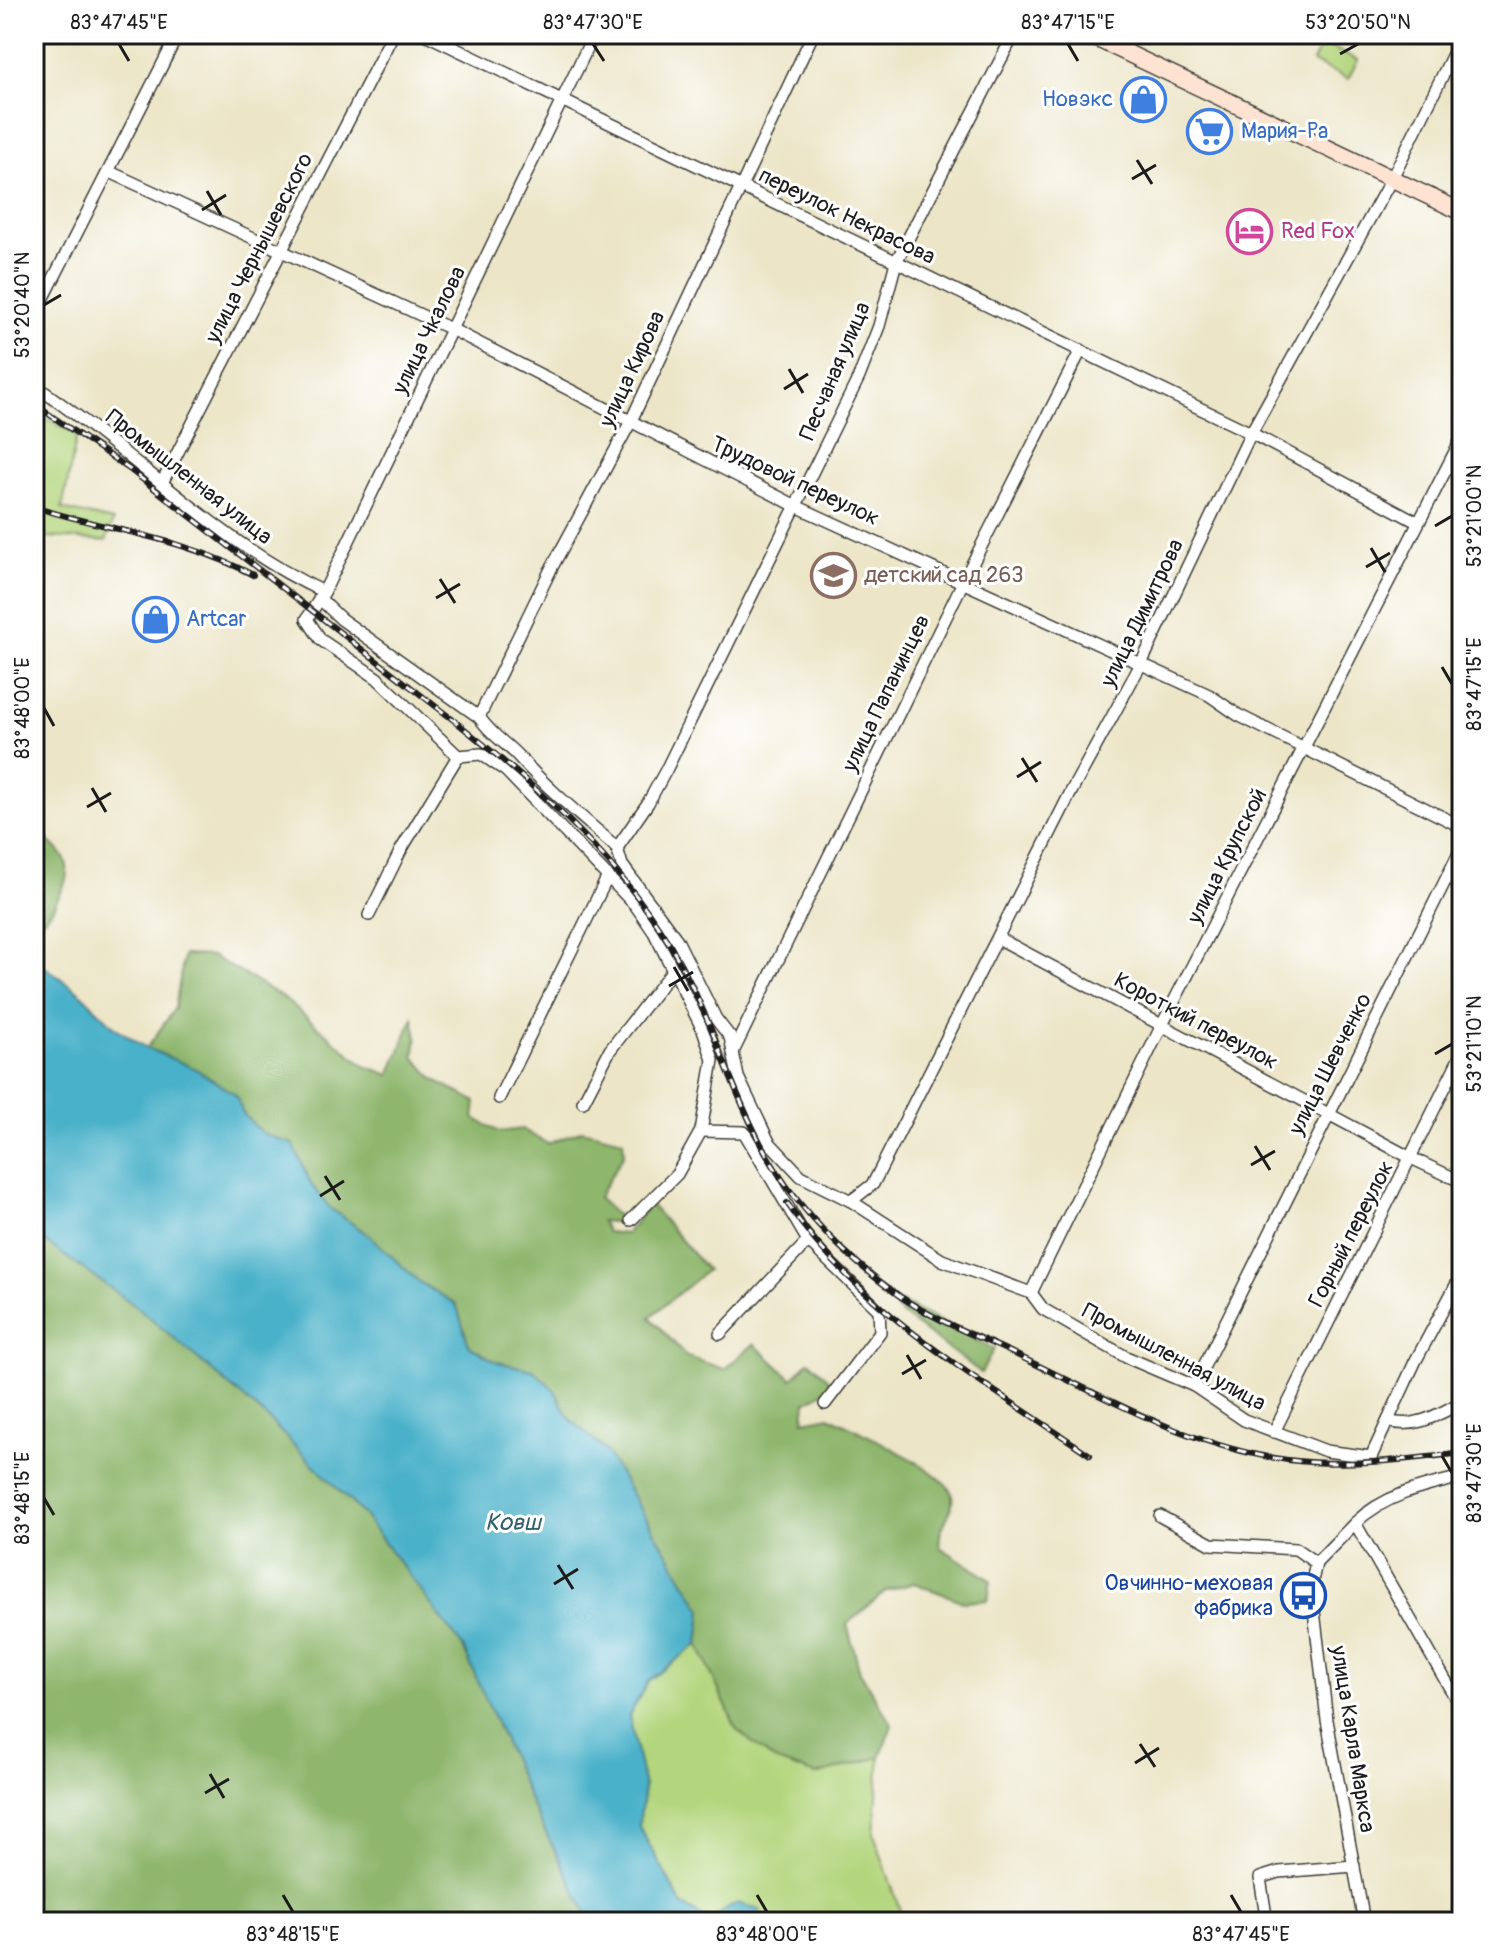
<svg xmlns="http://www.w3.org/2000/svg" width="1496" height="1956" font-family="Pangolin,sans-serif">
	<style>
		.green { fill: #b3d57d; stroke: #68784c; stroke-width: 2 }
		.forest { fill: #8eb66c; stroke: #556944; stroke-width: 2 }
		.water { fill: #4ab1c9; stroke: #336672; stroke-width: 2 }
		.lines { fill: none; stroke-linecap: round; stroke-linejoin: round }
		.minor-casing { stroke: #3b3a36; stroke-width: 14 }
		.secondary-casing { stroke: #3b3a36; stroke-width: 19 }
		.minor { stroke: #fff; stroke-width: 11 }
		.secondary { stroke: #fee3d2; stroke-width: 16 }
		.rail-casing { stroke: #1c1c1c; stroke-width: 6 }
		.rail { stroke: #fff; stroke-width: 3; stroke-dasharray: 9; stroke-linecap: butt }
		.ticks { fill: none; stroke: #1c1c1c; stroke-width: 3 }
		.labels { text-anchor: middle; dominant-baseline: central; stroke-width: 6; stroke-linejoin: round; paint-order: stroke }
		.shop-label { font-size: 22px; fill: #366cbe; stroke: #fff; text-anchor: start }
		.street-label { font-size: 22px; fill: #1c1c1c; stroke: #fff }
		.hotel-label { font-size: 22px; fill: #b23c85; stroke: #fff; text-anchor: start }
		.education-label { font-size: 22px; fill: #785e54; stroke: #fff; text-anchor: start }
		.transit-label { font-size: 22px; fill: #164399; stroke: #fff; text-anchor: end }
		.water-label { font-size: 24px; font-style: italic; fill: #315f6a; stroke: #fff }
		.neatline { fill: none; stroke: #1c1c1c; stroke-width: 3 }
		.ticks-label { font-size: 20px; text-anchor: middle; fill: #1c1c1c }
	</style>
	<rect width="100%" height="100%" fill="#fff"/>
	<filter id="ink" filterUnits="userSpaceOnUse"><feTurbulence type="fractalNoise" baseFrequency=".0125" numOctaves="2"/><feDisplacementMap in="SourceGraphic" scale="16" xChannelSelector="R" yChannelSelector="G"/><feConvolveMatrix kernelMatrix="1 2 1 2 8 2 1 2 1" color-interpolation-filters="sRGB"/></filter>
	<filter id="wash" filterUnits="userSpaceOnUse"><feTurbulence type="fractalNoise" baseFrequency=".006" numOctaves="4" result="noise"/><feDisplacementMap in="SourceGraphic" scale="32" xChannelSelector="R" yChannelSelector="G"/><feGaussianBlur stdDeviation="1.8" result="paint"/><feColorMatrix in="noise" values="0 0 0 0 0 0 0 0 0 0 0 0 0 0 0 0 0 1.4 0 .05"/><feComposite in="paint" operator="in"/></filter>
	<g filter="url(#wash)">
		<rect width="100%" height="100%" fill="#ece5c7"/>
		<!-- green -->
		<g class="green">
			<path d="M1322,43L1358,60L1348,79L1313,62Z"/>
			<path d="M34,412L77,435L62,509L113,521L106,541L34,536Z"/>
			<path d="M698,1644L737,1730L816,1775L880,1757L874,1834L904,1922H760V1909L709,1920L683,1906L638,1826L644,1787L629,1716L648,1681Z"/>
		</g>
		<!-- forest -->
		<g class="forest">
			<path d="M34,827C60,852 79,860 59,896C52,910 49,918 34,924Z"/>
			<path d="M184,955L212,956L282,997L365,1066L390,1075L413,1018L417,1038L414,1057L435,1080L476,1102L474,1118L499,1132L522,1129L548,1144L582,1130L623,1140L624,1154L598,1198L625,1223L601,1221L607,1232L626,1234L650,1204L707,1270L650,1317L687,1357L724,1369L754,1344L792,1379L809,1361L835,1385L806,1402L804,1421L829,1416C853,1429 948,1471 952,1495C955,1515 936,1526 940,1547L991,1580L988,1600L964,1602L914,1583L886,1591L847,1624L860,1672L892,1725L880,1757L816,1775L774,1760L737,1730L698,1644L702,1610L605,1450L570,1419L554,1389L533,1370L497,1362L469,1346L456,1304L419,1282L370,1236L331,1209L311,1184L293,1144L263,1134L243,1114L147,1048L175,1008Z"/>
			<path d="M34,1234L140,1309L265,1416L363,1514L463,1647L532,1805L591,1922H34Z"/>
			<path d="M901,1302L994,1349L981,1373L896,1310Z"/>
		</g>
		<!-- water -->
		<path class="water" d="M34,959L78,991L116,1028L147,1048L194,1068L236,1095L243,1114L263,1134L293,1144L311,1184L331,1209L370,1236L419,1282L456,1304L469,1346L497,1362L533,1370L554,1389L570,1419L605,1450L702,1610L698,1644L648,1681L629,1716L644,1787L639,1826L683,1906L709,1920L737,1903L760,1909V1922H591L532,1805L463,1647L363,1514L265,1416L140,1309L34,1234Z"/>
	</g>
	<g filter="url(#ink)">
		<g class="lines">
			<defs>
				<g id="minor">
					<path d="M425,34L1251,433L1417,522"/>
					<path d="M110,172L451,329L796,506L1209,695L1238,715L1462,827"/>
					<path d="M34,317L178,34"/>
					<path d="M34,385C133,451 216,542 324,592"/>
					<path d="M163,481L393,34"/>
					<path d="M319,598L341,619L479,717C494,738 503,740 519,757C549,790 583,818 617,848"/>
					<path d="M479,717L551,569L630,423L813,34"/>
					<path d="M458,756L481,754L506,771L636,906L654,932L704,1032L713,1060L701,1131L744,1132L808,1241L879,1310L880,1332L825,1404"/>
					<path d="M458,756L377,678L321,640L307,619L324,592L594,34"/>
					<path d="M617,848L622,865L677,940L716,1019L730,1037L738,1077L769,1142L801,1176L851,1201L942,1260L1031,1293L1043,1309L1126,1357L1194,1386L1244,1420L1326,1451L1371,1457L1415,1362L1462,1274"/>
					<path d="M617,848L648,803L666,770L859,377L879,326L896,262L1014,34"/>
					<path d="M369,915L401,850L458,756"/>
					<path d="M998,938L1411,1158L1462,1182"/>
					<path d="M733,1052L964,580L1081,350"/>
					<path d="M499,1098L608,876"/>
					<path d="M583,1102L610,1050L672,971"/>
					<path d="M851,1201L873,1184L1072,790L1141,664L1251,433L1392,178L1462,36"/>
					<path d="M631,1220L677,1174L701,1131"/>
					<path d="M1031,1293L1162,1025L1462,438"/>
					<path d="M720,1334L808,1241"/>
					<path d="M1194,1386L1462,847"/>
					<path d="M1388,1421C1415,1430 1439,1414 1462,1402"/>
					<path d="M1274,1432L1462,1053"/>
					<path d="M1160,1516L1211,1544L1296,1549L1316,1563"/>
					<path d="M1355,1523C1384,1495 1424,1486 1462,1477"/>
					<path d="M1316,1563L1311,1586L1327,1720L1364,1922"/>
					<path d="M1316,1563L1355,1523L1462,1709"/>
					<path d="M1267,1922L1260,1878L1279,1872L1354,1866"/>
				</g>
				<path id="secondary" d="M1087,34L1462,212"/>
			</defs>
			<!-- minor casing -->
			<use href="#minor" class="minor-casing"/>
			<!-- secondary casing -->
			<use href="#secondary" class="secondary-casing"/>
			<!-- minor -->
			<use href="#minor" class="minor"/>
			<!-- secondary -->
			<use href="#secondary" class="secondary"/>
			<defs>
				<g id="rail">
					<path d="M34,404L129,469L456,722C540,789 627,866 679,961C719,1033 738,1117 786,1185C816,1227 858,1267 901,1297C941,1324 990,1341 1033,1363C1116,1403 1195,1448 1288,1460C1346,1467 1405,1460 1462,1453"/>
					<path d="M34,507C107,530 185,538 253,575"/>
					<path d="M787,1203C859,1312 984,1382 1090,1455"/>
				</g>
			</defs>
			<!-- rail casing -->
			<use href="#rail" class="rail-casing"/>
			<!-- rail -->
			<use href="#rail" class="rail"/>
		</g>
	</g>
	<!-- ticks -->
	<path class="ticks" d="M119,44L129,61M593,44L604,61M1068,44L1078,61M1340,54L1358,44M1137,160L1152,184M1132,179L1156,165M207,191L221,215M202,210L226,195M44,305L61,295M789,369L803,393M784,389L808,374M1435,526L1452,516M1371,548L1385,572M1366,567L1390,553M440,579L455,603M436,598L460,584M1442,667L1452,684M44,708L54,726M1022,758L1037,782M1017,777L1041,762M92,788L106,812M87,807L111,793M674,967L688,991M669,986L693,972M1435,1054L1452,1044M1255,1146L1270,1170M1251,1165L1275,1151M325,1176L340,1200M320,1196L344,1181M907,1355L921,1379M902,1374L926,1360M1442,1456L1452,1473M44,1498L54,1515M558,1565L573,1589M554,1584L578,1569M1140,1744L1155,1767M1135,1763L1159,1748M210,1774L224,1798M205,1793L229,1779M283,1895L293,1912M757,1895L767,1912M1231,1895L1241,1912"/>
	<!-- icons -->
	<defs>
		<symbol id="shop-ring" viewBox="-11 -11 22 22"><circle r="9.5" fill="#fff" stroke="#3f7fe0" stroke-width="1.5"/><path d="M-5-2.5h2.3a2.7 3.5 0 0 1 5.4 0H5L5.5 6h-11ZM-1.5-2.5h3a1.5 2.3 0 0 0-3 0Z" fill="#3f7fe0"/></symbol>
		<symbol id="supermarket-ring" viewBox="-11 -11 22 22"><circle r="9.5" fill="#fff" stroke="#3f7fe0" stroke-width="1.5"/><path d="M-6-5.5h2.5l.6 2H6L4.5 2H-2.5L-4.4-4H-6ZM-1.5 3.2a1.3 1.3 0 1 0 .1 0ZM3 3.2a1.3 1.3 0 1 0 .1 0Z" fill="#3f7fe0"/></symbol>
		<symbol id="hotel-ring" viewBox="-11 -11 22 22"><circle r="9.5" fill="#fff" stroke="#d1479c" stroke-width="1.5"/><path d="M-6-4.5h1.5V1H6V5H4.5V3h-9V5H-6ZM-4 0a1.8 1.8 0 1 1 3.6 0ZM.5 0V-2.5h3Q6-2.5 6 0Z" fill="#d1479c"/></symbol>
		<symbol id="school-ring" viewBox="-11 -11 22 22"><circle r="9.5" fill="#fff" stroke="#8d6e63" stroke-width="1.5"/><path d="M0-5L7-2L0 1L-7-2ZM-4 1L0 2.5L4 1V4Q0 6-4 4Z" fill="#8d6e63"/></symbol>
		<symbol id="bus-ring" viewBox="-11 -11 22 22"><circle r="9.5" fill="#fff" stroke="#1a4fb4" stroke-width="1.5"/><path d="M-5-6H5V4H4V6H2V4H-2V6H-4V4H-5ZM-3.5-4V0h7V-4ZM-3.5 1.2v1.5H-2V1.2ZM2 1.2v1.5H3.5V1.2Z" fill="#1a4fb4"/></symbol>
	</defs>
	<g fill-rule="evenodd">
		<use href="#shop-ring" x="1118" y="74" width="51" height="51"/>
		<use href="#supermarket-ring" x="1184" y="106" width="51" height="51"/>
		<use href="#hotel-ring" x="1224" y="206" width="51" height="51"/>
		<use href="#school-ring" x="808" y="550" width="51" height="51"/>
		<use href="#shop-ring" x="130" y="594" width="51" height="51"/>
		<use href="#bus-ring" x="1278" y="1570" width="51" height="51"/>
	</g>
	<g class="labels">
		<!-- shop labels -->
		<g class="shop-label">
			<text x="1113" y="99" text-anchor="end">Новэкс</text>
			<text x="1241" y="131">Мария-Ра</text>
			<text x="186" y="619">Artcar</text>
		</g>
		<!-- street labels -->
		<g class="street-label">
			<text transform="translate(847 216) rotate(26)">переулок Некрасова</text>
			<text transform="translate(259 248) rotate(-63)">улица Чернышевского</text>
			<text transform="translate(429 330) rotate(-64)">улица Чкалова</text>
			<text transform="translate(632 369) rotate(-65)">улица Кирова</text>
			<text transform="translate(835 371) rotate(-67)">Песчаная улица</text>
			<text transform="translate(189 477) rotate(38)">Промышленная улица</text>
			<text transform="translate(795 481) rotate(25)">Трудовой переулок</text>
			<text transform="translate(1142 613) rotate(-64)">улица Димитрова</text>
			<text transform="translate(886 693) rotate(-64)">улица Папанинцев</text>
			<text transform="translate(1227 856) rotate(-63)">улица Крупской</text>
			<text transform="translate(1196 1021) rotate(28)">Короткий переулок</text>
			<text transform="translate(1330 1064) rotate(-63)">улица Шевченко</text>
			<text transform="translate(1351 1234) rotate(-63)">Горный переулок</text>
			<text transform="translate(1174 1357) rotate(28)">Промышленная улица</text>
			<text transform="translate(1353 1739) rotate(81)">улица Карла Маркса</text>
		</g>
		<!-- hotel labels -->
		<g class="hotel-label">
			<text x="1281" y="231">Red Fox</text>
		</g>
		<!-- education labels -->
		<g class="education-label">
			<text x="864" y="575">детский сад 263</text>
		</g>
		<!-- transit labels -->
		<g class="transit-label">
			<text x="1273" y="1583">Овчинно-меховая<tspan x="1273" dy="25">фабрика</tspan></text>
		</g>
		<!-- water labels -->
		<g class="water-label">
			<text x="513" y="1522">Ковш</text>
		</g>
	</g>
	<!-- margin -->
	<rect width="1496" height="1956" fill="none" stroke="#fff" stroke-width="88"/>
	<rect x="44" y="44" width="1408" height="1868" class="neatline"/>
	<g class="ticks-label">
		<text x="119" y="29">83°47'45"E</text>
		<text x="593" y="29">83°47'30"E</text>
		<text x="1068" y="29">83°47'15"E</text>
		<text x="1358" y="29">53°20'50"N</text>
		<text transform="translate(22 305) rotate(-90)" y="7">53°20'40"N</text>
		<text transform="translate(1474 516) rotate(-90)" y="7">53°21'00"N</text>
		<text transform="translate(1474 684) rotate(-90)" y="7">83°47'15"E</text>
		<text transform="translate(22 708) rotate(-90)" y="7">83°48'00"E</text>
		<text transform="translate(1474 1044) rotate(-90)" y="7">53°21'10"N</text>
		<text transform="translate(1474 1473) rotate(-90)" y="7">83°47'30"E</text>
		<text transform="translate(22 1498) rotate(-90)" y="7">83°48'15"E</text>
		<text x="293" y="1941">83°48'15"E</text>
		<text x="767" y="1941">83°48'00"E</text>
		<text x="1241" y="1941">83°47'45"E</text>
	</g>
</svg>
